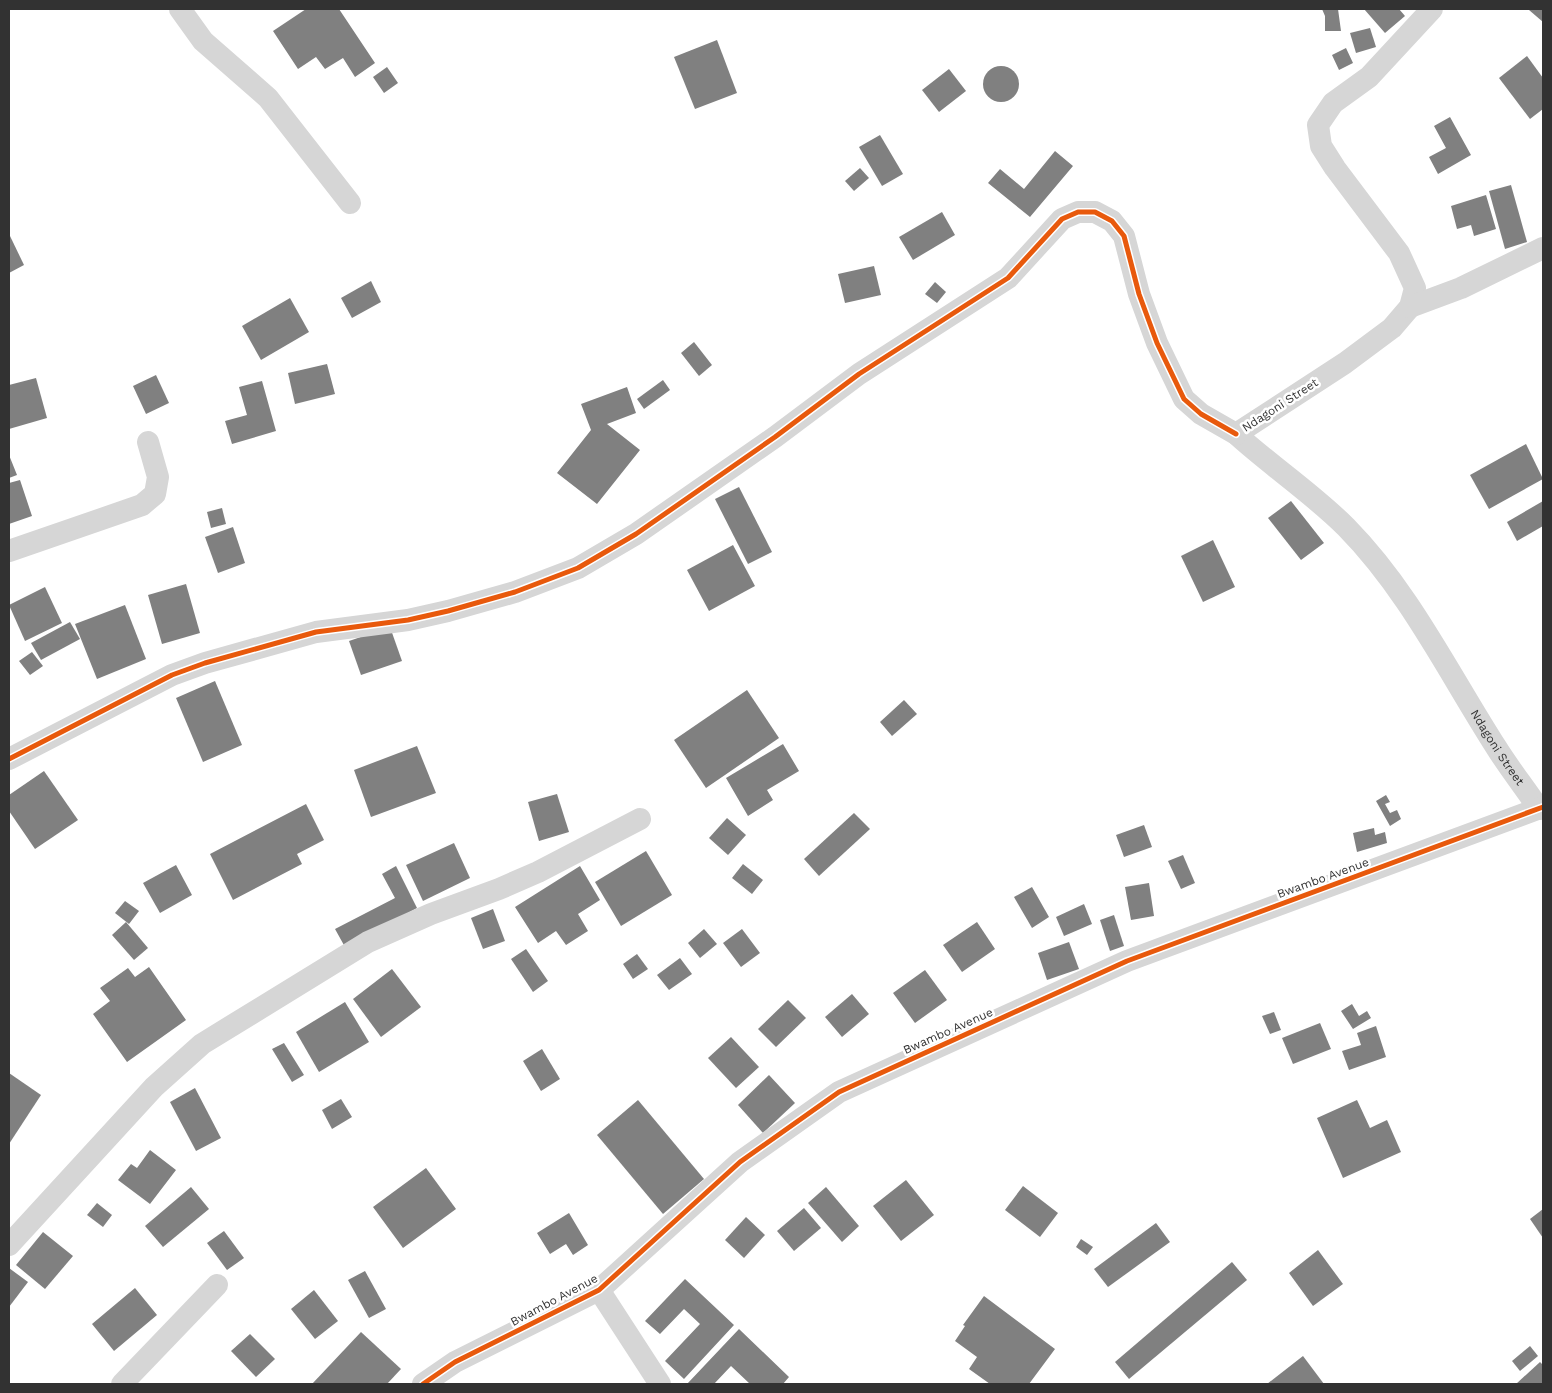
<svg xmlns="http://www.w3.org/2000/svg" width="1552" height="1393" font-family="'Work Sans',sans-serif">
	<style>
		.building { fill: #808080 }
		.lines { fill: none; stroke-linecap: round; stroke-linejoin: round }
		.minor { stroke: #d6d6d6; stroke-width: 22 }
		.cycleway-casing { stroke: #fff; stroke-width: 8 }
		.cycleway { stroke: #e8590c; stroke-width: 5 }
		.labels { text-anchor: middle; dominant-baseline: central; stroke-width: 5; stroke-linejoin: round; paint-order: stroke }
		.street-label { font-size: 12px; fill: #323232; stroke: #fff }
	</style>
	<rect width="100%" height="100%" fill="#fff"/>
	<!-- building -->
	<g class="building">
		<path d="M306,9H339L375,63L355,77L343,58L325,69L316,57L298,69L273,31Z"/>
		<path d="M1322,9H1338L1341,31H1325V16Z"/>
		<path d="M1364,9H1399L1405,16L1385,33Z"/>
		<path d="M1530,9H1543V22L1529,10Z"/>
		<path d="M1370,28L1376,47L1356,53L1350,33Z"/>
		<path d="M717,40L737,93L695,109L674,57Z"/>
		<path d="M1346,48L1353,63L1339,70L1332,55Z"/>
		<path d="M1527,56L1543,78V109L1530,119L1499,78Z"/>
		<circle cx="1001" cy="84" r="18"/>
		<path d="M387,67L398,83L384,93L373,77Z"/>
		<path d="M949,69L966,91L939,112L922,90Z"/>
		<path d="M1450,117L1471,155L1438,174L1429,157L1446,148L1434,126Z"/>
		<path d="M880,135L903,174L882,186L859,147Z"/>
		<path d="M1055,151L1073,166L1030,217L988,183L1000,169L1024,189Z"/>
		<path d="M860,168L869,178L854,191L845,181Z"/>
		<path d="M1511,185L1527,242L1505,249L1489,191Z"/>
		<path d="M1486,195L1496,229L1474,236L1471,225L1457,229L1451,206Z"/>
		<path d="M942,212L955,235L913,260L899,237Z"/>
		<path d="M10,236L24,265L9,273V237Z"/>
		<path d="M874,266L881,295L845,303L838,274Z"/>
		<path d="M371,281L381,302L352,318L341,298Z"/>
		<path d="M935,282L946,292L937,303L925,294Z"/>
		<path d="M290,298L309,332L261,360L242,326Z"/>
		<path d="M694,342L712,365L699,376L681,353Z"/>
		<path d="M327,364L335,394L295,404L288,373Z"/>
		<path d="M156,375L169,403L146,414L133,386Z"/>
		<path d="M36,378L47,418L9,429V385Z"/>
		<path d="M663,380L670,390L644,409L637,399Z"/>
		<path d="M262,381L276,431L232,444L225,421L247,415L239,387Z"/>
		<path d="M627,387L636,413L607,424L640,450L597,504L557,473L591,430L581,404Z"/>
		<path d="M1526,444L1543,479L1489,509L1470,475Z"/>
		<path d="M9,455L17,475L9,478Z"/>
		<path d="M20,480L32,516L9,524V483Z"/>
		<path d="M739,487L772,552L748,564L715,499Z"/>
		<path d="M1291,501L1324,543L1301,560L1268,518Z"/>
		<path d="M1543,501V526L1517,541L1507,522Z"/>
		<path d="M222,508L226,524L211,528L207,512Z"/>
		<path d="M233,527L245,563L218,573L205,537Z"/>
		<path d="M1213,540L1235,587L1203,602L1181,556Z"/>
		<path d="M733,545L755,586L709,611L687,570Z"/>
		<path d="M186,584L200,633L162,644L148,595Z"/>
		<path d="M45,587L62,623L25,641L9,605Z"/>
		<path d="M125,605L146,659L97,679L75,624Z"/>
		<path d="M70,622L80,639L41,660L31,643Z"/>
		<path d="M390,627L402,661L361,675L349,641Z"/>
		<path d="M32,652L43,666L30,675L19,661Z"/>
		<path d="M215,681L242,745L203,762L176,698Z"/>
		<path d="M747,690L779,738L706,788L674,740Z"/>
		<path d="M904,700L917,714L892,736L880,722Z"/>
		<path d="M783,744L799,771L767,790L773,800L748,816L726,778Z"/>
		<path d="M417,746L436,793L371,817L354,770Z"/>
		<path d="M44,771L78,820L35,849L9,811V795Z"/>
		<path d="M557,794L569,832L539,841L528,802Z"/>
		<path d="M1386,795L1390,802L1385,804L1390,813L1397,810L1401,819L1390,826L1376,801Z"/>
		<path d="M306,804L324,840L297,854L302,864L233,900L210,854Z"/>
		<path d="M854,813L870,829L819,876L804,859Z"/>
		<path d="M727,818L746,835L728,855L709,838Z"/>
		<path d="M1144,825L1152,847L1124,857L1116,835Z"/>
		<path d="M1374,828L1375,835L1385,832L1387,843L1357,852L1353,833Z"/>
		<path d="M454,843L470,878L423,901L406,865Z"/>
		<path d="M646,851L672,895L621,926L595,882Z"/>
		<path d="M1183,855L1195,883L1181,889L1168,861Z"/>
		<path d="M743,864L763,880L752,894L732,878Z"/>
		<path d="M176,865L192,895L160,913L143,883Z"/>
		<path d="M396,866L417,908L345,947L335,929L395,898L382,874Z"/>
		<path d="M580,866L600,900L578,914L588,931L566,945L556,931L538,943L515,907Z"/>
		<path d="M1149,883L1154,916L1131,920L1125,887Z"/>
		<path d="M1032,887L1049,917L1032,928L1014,897Z"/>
		<path d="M125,901L139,911L129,924L115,913Z"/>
		<path d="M1084,904L1092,924L1064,936L1056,917Z"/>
		<path d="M493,909L505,941L483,949L471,918Z"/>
		<path d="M1114,915L1124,946L1110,951L1100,920Z"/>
		<path d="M126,922L148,948L134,960L112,935Z"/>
		<path d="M977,922L995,949L962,972L943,945Z"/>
		<path d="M704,929L717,944L700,958L688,943Z"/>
		<path d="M742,929L760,953L741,967L723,943Z"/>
		<path d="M1069,942L1079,969L1047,980L1038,953Z"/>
		<path d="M526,949L548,981L533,992L511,959Z"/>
		<path d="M637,954L648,969L633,979L623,964Z"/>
		<path d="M680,958L692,974L669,990L657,975Z"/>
		<path d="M149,967L186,1020L127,1062L93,1014L110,1001L100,988L128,968L135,977Z"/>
		<path d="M392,969L421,1007L381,1037L353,999Z"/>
		<path d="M925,970L947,1000L915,1023L893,993Z"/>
		<path d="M852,994L869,1014L842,1037L825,1017Z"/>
		<path d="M788,1000L806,1018L776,1047L758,1029Z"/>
		<path d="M345,1002L369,1042L319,1072L296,1032Z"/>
		<path d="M1352,1004L1359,1016L1367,1011L1371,1018L1353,1029L1341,1011Z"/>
		<path d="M1274,1012L1281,1030L1270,1034L1262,1016Z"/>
		<path d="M1320,1023L1331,1049L1293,1064L1282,1038Z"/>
		<path d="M1376,1026L1386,1057L1349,1070L1342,1051L1361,1045L1357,1033Z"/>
		<path d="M731,1037L759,1067L736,1088L708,1058Z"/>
		<path d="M284,1043L304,1075L292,1082L272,1049Z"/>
		<path d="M542,1049L560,1079L541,1091L523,1061Z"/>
		<path d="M9,1073L41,1095L9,1144Z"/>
		<path d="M769,1075L795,1103L763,1133L738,1105Z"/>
		<path d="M195,1088L221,1138L196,1151L170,1102Z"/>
		<path d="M341,1099L352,1117L332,1129L322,1110Z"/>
		<path d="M638,1100L704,1179L663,1214L597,1135Z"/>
		<path d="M1357,1100L1370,1128L1387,1120L1401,1152L1343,1178L1317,1118Z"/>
		<path d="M150,1150L176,1170L150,1204L118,1180L131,1164L137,1168Z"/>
		<path d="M426,1168L456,1209L403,1248L373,1207Z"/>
		<path d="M906,1180L934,1215L901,1241L873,1206Z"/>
		<path d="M1023,1186L1058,1213L1040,1237L1005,1210Z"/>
		<path d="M191,1187L209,1209L163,1247L145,1226Z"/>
		<path d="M826,1187L859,1226L842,1242L808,1203Z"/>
		<path d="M97,1203L112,1215L103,1227L87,1215Z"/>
		<path d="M804,1208L821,1228L794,1251L777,1231Z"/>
		<path d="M1543,1209V1238L1530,1219Z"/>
		<path d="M569,1213L588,1245L573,1255L566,1244L550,1254L537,1233Z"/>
		<path d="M746,1217L765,1235L744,1258L725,1240Z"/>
		<path d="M1156,1223L1170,1242L1108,1287L1094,1269Z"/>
		<path d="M224,1231L244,1258L227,1270L207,1243Z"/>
		<path d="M43,1232L73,1256L45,1289L16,1265Z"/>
		<path d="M1081,1239L1093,1247L1087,1255L1076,1247Z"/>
		<path d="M1318,1250L1343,1284L1313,1306L1289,1273Z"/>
		<path d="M1232,1262L1247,1280L1129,1379L1115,1362Z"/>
		<path d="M9,1268L28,1282L9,1307Z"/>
		<path d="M365,1271L386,1309L369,1318L348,1280Z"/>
		<path d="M685,1279L734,1325L684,1379L665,1361L700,1324L684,1309L660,1334L645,1321Z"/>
		<path d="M135,1288L157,1315L114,1351L92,1324Z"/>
		<path d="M314,1290L338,1321L315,1339L291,1309Z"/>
		<path d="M984,1296L1055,1349L1029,1384H990L969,1369L977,1357L955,1341L965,1326L963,1325Z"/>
		<path d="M739,1329L789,1377L783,1384H750L731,1366L714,1384H687Z"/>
		<path d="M361,1332L401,1369L387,1384H312Z"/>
		<path d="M250,1334L275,1359L256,1377L231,1351Z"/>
		<path d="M1530,1346L1538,1356L1520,1371L1512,1361Z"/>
		<path d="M1303,1356L1324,1384H1267Z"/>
		<path d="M1540,1362L1543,1365V1384H1516Z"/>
	</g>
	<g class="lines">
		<!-- minor -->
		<g class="minor">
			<path d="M180,9L203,41L268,98L350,203"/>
			<path id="s1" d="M1432,9L1369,77L1333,103L1318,125L1321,146L1335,168L1399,253L1415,288L1410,307L1392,328L1345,363L1236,434C1271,466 1312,493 1346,527C1409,591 1448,672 1496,747C1509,768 1525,788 1539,809"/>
			<path d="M1410,307L1461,288L1543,248"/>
			<path d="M9,551L142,505L155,494L158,477L148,442"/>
			<path d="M9,759L172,675L205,663L316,632L408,620L448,611L515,592L578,568L636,534L775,437L859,374L1008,278L1062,219L1078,212H1095L1112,221L1124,236L1139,294L1157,343L1184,399L1201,414L1236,434"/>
			<path d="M9,1245L154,1087L202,1044L368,942L431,914L499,889L538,872L640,819"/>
			<path d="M599,1290L660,1384"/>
			<path d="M122,1384L217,1285"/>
			<path d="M423,1384L455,1362L599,1290L740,1162L839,1092L1127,961L1543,807"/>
		</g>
		<defs>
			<g id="cycleway">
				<path d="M9,759L172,675L205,663L316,632L408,620L448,611L515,592L578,568L636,534L775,437L859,374L1008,278L1062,219L1078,212H1095L1112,221L1124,236L1139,294L1157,343L1184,399L1201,414L1236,434"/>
				<path d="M423,1384L455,1362L599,1290L740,1162L839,1092L1127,961L1543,807"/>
			</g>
		</defs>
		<!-- cycleway casing -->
		<use href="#cycleway" class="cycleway-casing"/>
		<!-- cycleway -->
		<use href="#cycleway" class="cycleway"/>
	</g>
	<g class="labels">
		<!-- street labels -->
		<g class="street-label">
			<text transform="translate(1280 405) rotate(-33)">Ndagoni Street</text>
			<text stroke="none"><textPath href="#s1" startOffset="1004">Ndagoni Street</textPath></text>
			<text transform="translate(1323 878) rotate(-20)">Bwambo Avenue</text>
			<text transform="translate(948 1031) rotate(-24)">Bwambo Avenue</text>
			<text transform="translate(554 1300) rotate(-28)">Bwambo Avenue</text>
		</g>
	</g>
	<!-- border -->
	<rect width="1552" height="1393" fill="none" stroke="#323232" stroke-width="20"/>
</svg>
